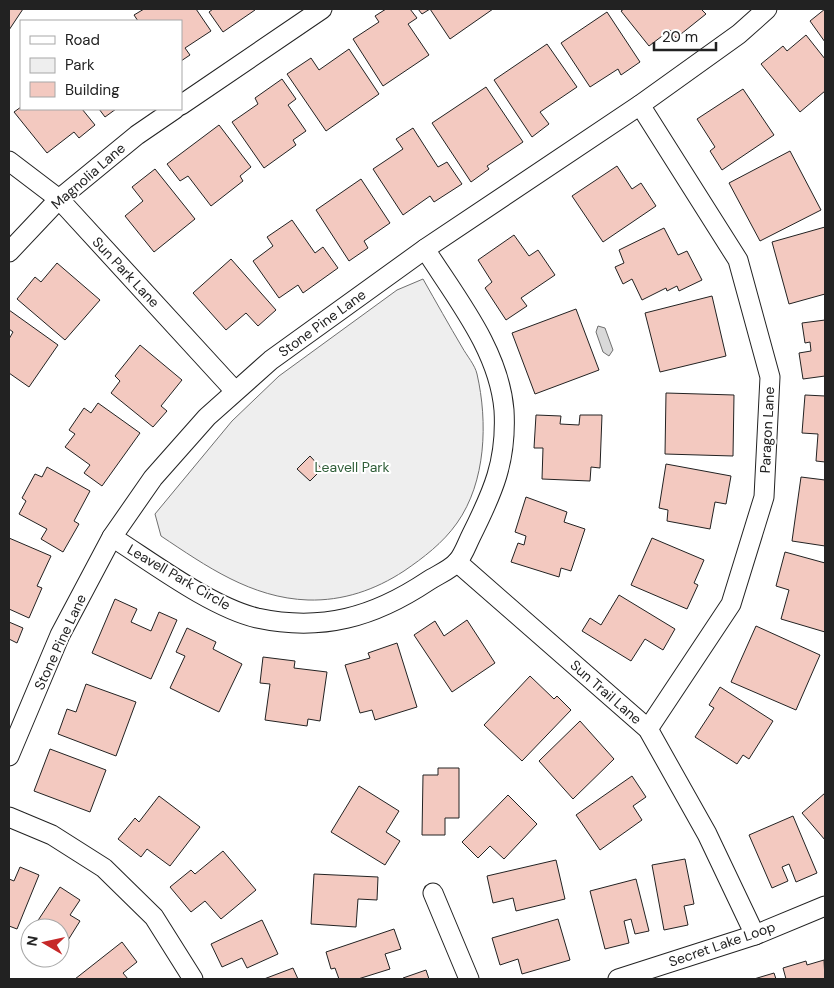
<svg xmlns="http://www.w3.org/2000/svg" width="834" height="988" font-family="'DM Sans',sans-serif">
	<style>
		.green { fill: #eee; stroke: #6f6f6f }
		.water { fill: #d9d9d9; stroke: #6f6f6f }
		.building { fill: #f3c9c0; stroke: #222 }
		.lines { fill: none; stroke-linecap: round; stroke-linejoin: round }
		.street-casing { stroke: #222; stroke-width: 21 }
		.street { stroke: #fff; stroke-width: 19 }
		.labels { text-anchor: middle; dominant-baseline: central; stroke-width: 4; stroke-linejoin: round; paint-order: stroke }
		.street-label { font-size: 14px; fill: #222; stroke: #fff }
		.park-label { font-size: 14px; fill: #2f5e38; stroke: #fff }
	</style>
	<rect width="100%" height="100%" fill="#fff"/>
	<!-- green -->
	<path class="green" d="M423,279C436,302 449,325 462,347C467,356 475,365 477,374C488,422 486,482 457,523C443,543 423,558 404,571C375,590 343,601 308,600C251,598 206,566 161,536L155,514L232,421L279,376L397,290Z"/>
	<!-- water -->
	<path class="water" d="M598,326L605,328L613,350L609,356L603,352L596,332Z"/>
	<!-- building -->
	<g class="building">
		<path d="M9,9H23L9,30Z"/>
		<path d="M144,9H196L211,31L185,48L190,55L181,61V21H138L134,15Z"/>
		<path d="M213,9H254L255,10L223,32L209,12Z"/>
		<path d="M386,9H410L417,18L408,24L429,55L383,86L353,39L379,22L375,16Z"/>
		<path d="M418,9H493L450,39L430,9L422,14Z"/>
		<path d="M624,9H701L706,14L676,38L670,30L649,46L621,11Z"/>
		<path d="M825,9V42L810,21Z"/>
		<path d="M607,12L640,62L621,75L618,69L590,87L561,43Z"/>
		<path d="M806,35L825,59V91L800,112L761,64L783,46L787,51Z"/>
		<path d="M547,44L577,87L540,112L549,124L532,137L494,80Z"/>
		<path d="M349,49L379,94L326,131L287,74L311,58L319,70Z"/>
		<path d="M282,79L296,99L288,105L306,131L293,140L296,145L264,168L232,122L258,104L255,98Z"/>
		<path d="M486,87L523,142L487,166L489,169L471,182L432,123Z"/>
		<path d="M743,89L774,135L722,170L710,151L715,147L697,119Z"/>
		<path d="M21,107V109H82L95,125L79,138L74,132L47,153L14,112Z"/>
		<path d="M99,109H116L105,117Z"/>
		<path d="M219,125L251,167L240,176L243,181L211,206L188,176L180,181L167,164Z"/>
		<path d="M413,128L438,167L447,162L462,184L434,202L430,196L403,215L373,169L403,149L396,139Z"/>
		<path d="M790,151L821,210L760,241L729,183Z"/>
		<path d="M617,166L632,189L641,183L656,206L603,242L572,196Z"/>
		<path d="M155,169L195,219L154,252L125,216L143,201L132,187Z"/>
		<path d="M361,179L390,223L364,241L368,248L349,261L316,210Z"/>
		<path d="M292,220L315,253L323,247L338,268L303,293L298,285L279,298L253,261L273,246L267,237Z"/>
		<path d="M825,227V294L789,304L772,242Z"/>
		<path d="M664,228L678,255L687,251L702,280L679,291L677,286L667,291L666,288L642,300L632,279L623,284L615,267L624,263L619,250Z"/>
		<path d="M514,235L529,256L538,250L555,275L521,298L527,306L506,320L485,288L492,282L478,260Z"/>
		<path d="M231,259L276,310L258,326L246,313L226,330L193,293Z"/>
		<path d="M57,263L100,300L65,340L17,299L35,277L41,282Z"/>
		<path d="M712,296L726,356L660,372L645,313Z"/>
		<path d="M576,309L599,370L535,394L512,333Z"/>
		<path d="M9,310L58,345L29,387L9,373V339L13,332L9,329Z"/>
		<path d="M825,320V376L803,379L799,353L811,351L810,342L805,343L802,323Z"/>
		<path d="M140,345L182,380L161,406L167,411L153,427L111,393L120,381L115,376Z"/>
		<path d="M666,393L734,395L733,456L665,454Z"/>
		<path d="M805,395L825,396V462L816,461L818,434L802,433Z"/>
		<path d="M98,403L140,433L102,486L84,473L90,465L65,447L75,434L69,430L84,408L91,413Z"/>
		<path d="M536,415L561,416L560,424L579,425L580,415H602L600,468L591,467L590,481L542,479L543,448H534Z"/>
		<path d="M310,456L322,469L310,481L297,469Z"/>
		<path d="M666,464L731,476L726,504L715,502L710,529L667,521L668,510L659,508Z"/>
		<path d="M47,467L90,491L74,521L79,524L63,552L41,539L47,529L19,514L26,501L22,498L35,474L42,477Z"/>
		<path d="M801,477L825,480V546L792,541Z"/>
		<path d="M526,497L567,512L564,522L585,529L571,571L561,568L559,577L511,562L518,543L524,545L526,536L515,532Z"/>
		<path d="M9,538L51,556L37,586L42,588L29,618L9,609Z"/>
		<path d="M652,538L704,560L694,583L698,585L687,609L631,585Z"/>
		<path d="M785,552L825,563V632L781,619L789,590L776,586Z"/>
		<path d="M619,595L675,629L663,650L645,639L631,661L582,631L590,618L601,625Z"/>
		<path d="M115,599L137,609L131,622L151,631L159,612L177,620L151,679L92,653Z"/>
		<path d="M467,620L495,663L452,692L414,635L435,621L444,636Z"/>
		<path d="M9,622L23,628L17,643L9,639Z"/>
		<path d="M756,626L820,655L796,710L731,682Z"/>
		<path d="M187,628L216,642L213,649L242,664L219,712L170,688L185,656L176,652Z"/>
		<path d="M397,643L417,707L375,720L372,710L360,713L345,665L370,658L368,653Z"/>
		<path d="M263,657L295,661L294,668L327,672L320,721L308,719L307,726L265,720L270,684L260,683Z"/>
		<path d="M530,676L554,699L557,696L571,710L522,761L484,725Z"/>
		<path d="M86,684L136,702L116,756L58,734L67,709L76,712Z"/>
		<path d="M720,687L773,721L749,759L743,755L737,764L695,737L714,708L709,705Z"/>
		<path d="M580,721L614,759L573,799L539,761Z"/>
		<path d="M50,749L106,770L90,812L34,791Z"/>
		<path d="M438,768H459V818H445V835H422L423,775H438Z"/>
		<path d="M632,776L646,797L633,806L642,820L600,850L576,815Z"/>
		<path d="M359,786L399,811L386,832L400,841L385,865L331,832Z"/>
		<path d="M825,793V840L802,813Z"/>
		<path d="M508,795L537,824L504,859L490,846L478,858L462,842Z"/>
		<path d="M159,796L200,827L170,866L147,849L141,857L118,839L135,818L139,822Z"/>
		<path d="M793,816L817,873L796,882L789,864L782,867L788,881L772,888L749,835Z"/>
		<path d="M223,851L256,890L221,919L205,901L191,912L170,887L191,870L195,874Z"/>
		<path d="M685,859L694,904L684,906L688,925L664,930L652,865Z"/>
		<path d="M556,860L565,899L516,911L513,898L493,903L487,876Z"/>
		<path d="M20,867L39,875L17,929L9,926V879L14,881Z"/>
		<path d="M314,874L378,877L377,900L358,899L356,927L311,924Z"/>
		<path d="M636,879L649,931L635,934L631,919L624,921L629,943L605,949L590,891Z"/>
		<path d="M60,887L80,900L70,915L80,921L60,953V928H33Z"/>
		<path d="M558,919L570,960L522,974L518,959L500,965L492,938Z"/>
		<path d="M262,920L278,954L247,968L242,958L222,967L211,944Z"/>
		<path d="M394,929L401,949L385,954L390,969L358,979H339L335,968L331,969L326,952Z"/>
		<path d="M122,942L137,962L123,973L128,979H75Z"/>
		<path d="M824,960L825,979H786L783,968L806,961L807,965Z"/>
		<path d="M293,968L298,979H264Z"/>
		<path d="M426,970L429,979H403V978Z"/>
		<path d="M774,973L776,979H754Z"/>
	</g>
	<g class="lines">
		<defs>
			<g id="street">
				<path d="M181,105L322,9"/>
				<path d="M640,105L738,260L770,377L764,497L731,604L648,729"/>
				<path d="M9,161L59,199L235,391"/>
				<path d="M9,252L59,199L137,135L175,109"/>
				<path d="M112,537C153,563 211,607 257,618C322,632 374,617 428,581C437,575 450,570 457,562C463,556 467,544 471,536C493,492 507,461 504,410C499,350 456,298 425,249"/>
				<path d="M457,562L648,729L707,834L755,935"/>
				<path d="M9,756L60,635L112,537L153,478L207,417L271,360L425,249L640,105L739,34L767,9"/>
				<path d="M9,817L52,835L104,868L154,917L193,979"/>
				<path d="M433,893L469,979"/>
				<path d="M618,979L755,935L825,906"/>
			</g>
		</defs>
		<!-- street casing -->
		<use href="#street" class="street-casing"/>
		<!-- street -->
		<use href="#street" class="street"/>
	</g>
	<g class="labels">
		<!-- street labels -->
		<g class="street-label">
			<text transform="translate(88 176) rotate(-41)">Magnolia Lane</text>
			<text transform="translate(126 272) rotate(47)">Sun Park Lane</text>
			<text transform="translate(322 323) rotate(-36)">Stone Pine Lane</text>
			<text transform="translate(767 430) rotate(-87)">Paragon Lane</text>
			<text transform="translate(179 577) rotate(30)">Leavell Park Circle</text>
			<text transform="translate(60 642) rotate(-65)">Stone Pine Lane</text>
			<text transform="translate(606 692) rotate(41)">Sun Trail Lane</text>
			<text transform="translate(722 944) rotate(-19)">Secret Lake Loop</text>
		</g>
		<!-- park labels -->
		<g class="park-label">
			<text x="352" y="467">Leavell Park</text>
		</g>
	</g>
	<!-- border -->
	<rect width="834" height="988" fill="none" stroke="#222222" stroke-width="20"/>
	<!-- legend -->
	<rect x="20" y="20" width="162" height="90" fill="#ffffff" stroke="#a7a7a7"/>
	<rect x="30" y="36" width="25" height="8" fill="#ffffff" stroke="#a7a7a7"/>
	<text x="65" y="45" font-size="15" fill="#222222">Road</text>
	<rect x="30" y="58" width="25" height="15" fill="#eeeeee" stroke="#a7a7a7"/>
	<text x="65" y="70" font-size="15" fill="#222222">Park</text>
	<rect x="30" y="82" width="25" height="15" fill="#f3c9c0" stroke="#a7a7a7"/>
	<text x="65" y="95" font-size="15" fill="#222222">Building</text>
	<!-- north arrow -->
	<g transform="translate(45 943) rotate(279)"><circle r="24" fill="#ffffff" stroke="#a7a7a7"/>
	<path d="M0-4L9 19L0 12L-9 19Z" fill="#c62828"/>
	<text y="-8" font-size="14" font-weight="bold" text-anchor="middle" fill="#222222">N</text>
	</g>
	<!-- scale -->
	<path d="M654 42v8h62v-8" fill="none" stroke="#222222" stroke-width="2.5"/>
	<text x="662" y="42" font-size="15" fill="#222222" stroke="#ffffff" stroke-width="4" paint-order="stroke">20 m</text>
</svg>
